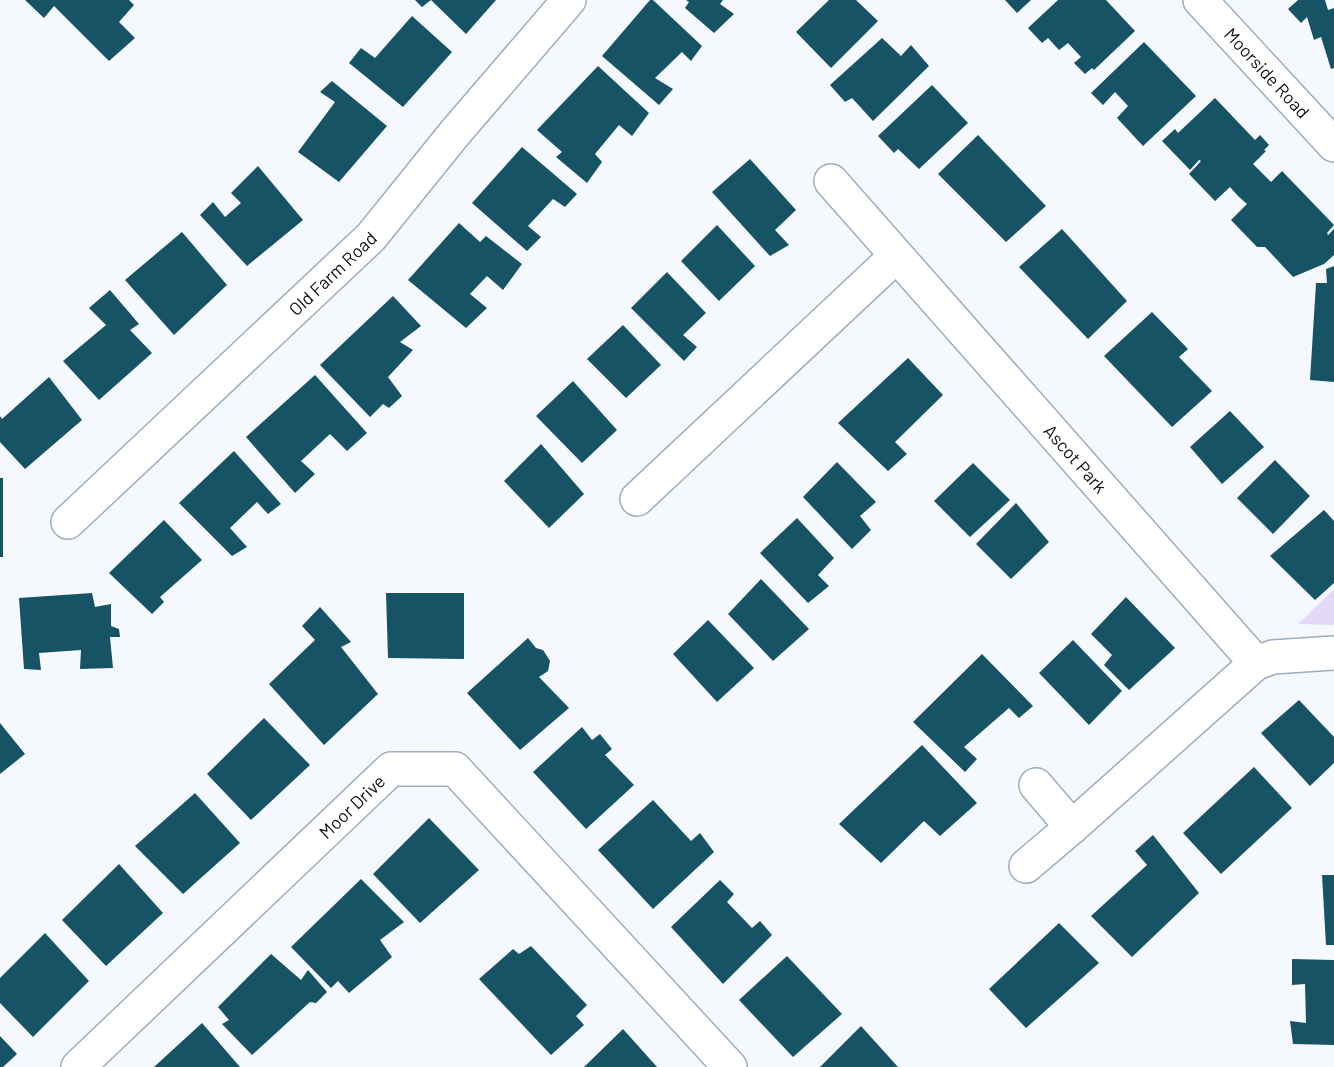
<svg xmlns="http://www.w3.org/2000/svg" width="1334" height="1067" font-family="Barlow,sans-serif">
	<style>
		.green { fill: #e3dafa }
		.building { fill: #155365 }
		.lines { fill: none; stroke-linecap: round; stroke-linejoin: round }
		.minor-casing { stroke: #9caec0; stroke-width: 36 }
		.minor { stroke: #fff; stroke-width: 33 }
		.labels { text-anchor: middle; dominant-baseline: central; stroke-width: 6; stroke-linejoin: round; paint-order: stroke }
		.street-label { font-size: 18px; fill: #0c1319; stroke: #fff }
	</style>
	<rect width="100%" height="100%" fill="#f5f9fd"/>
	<!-- green -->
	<path class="green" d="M1334,589V625L1298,624Z"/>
	<!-- building -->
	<g class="building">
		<path d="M25,0H129L134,5L119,22L135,38L109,61L54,6L44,18Z"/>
		<path d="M415,0H496L466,34L431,0L422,7Z"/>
		<path d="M650,0H653L702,46L691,61L682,52L655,78L673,89L659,105L602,56Z"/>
		<path d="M686,0H723L720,4L734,14L714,33L685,8L689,2Z"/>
		<path d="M829,0H856L878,21L831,68L796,32Z"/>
		<path d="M1005,0H1031L1017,13Z"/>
		<path d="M1058,0H1106L1135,31L1094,70L1092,68L1085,74L1074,63L1081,57L1068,43L1059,50L1048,38L1042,43L1028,28Z"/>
		<path d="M1298,0H1325L1328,10L1334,8V68L1331,69L1321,37L1314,40L1307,17L1301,23L1288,9Z"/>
		<path d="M412,16L452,52L403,107L349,63L361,48L375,58Z"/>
		<path d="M882,38L901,56L911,45L929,66L873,121L852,98L845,102L830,85Z"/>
		<path d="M1144,42L1196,96L1143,146L1117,118L1128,106L1115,92L1103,105L1091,93Z"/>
		<path d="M598,66L649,113L632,136L619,125L595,154L602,162L587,183L556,157L562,152L537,130Z"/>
		<path d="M332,81L387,126L339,182L298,152L335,102L320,92Z"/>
		<path d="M932,85L968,123L919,169L898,149L894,153L878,136Z"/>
		<path d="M1215,98L1255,140L1260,135L1269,145L1264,150L1266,151L1253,164L1271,182L1282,171L1334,225L1327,233L1328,235L1334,229V255L1324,264L1293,277L1265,247H1257L1231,220L1247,204L1238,196L1230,187L1215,201L1189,174L1201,161L1199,160L1190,170L1162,141L1175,129L1178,133Z"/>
		<path d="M978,135L1046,206L1006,242L938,174Z"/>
		<path d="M522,147L577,194L565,207L553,199L528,226L541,237L527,251L472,203Z"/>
		<path d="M750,159L796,210L775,230L789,245L770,256L712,192Z"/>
		<path d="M258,166L303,220L247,266L200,215L213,202L225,217L241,203L231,193Z"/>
		<path d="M459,223L480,242L486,236L522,264L503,290L487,276L470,294L487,308L466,328L408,280Z"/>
		<path d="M717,225L755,266L719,301L681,261Z"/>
		<path d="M1062,229L1127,301L1088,339L1019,267Z"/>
		<path d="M182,232L227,285L174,335L125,280Z"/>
		<path d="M1334,266V382L1310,380L1316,283H1327L1326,269Z"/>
		<path d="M667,272L706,313L683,335L697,347L684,361L631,308Z"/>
		<path d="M110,290L139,324L130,330L152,353L99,400L63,361L106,325L89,308Z"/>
		<path d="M393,296L421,326L400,342L413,350L388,377L402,396L389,408L383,404L370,417L320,365Z"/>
		<path d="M1152,312L1188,349L1179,357L1212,391L1172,427L1104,356Z"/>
		<path d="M623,325L661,365L626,398L587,359Z"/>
		<path d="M908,358L943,395L895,442L907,454L888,471L838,423Z"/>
		<path d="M315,375L367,433L347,451L330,434L301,461L315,474L295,493L246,437Z"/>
		<path d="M49,377L82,420L25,469L0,442V416L2,419Z"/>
		<path d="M573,381L617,430L582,463L536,416Z"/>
		<path d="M1230,411L1264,447L1222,484L1190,447Z"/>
		<path d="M541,444L584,494L549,528L504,481Z"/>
		<path d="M234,451L281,504L268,514L257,502L230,528L247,547L232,556L179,503Z"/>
		<path d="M1275,460L1310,496L1273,534L1237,498Z"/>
		<path d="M837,462L876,502L860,516L871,530L852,549L803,497Z"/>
		<path d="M973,463L1010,500L970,537L934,501Z"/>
		<rect x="0" y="478" width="3" height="79"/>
		<path d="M1016,503L1049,542L1011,579L976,544Z"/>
		<path d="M1324,510L1334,521V583L1315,600L1270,556Z"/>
		<path d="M797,518L834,558L818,575L829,586L808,603L760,553Z"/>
		<path d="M164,520L202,560L160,597L164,602L152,614L109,573Z"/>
		<path d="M761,579L809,629L773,661L728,614Z"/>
		<path d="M92,593L95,607L111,604V626L119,629L120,637H110L113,668L80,669L81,650L39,653L41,670L24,669L19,598Z"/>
		<path d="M386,593H464V659L388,658Z"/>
		<path d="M1126,597L1175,648L1129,690L1104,665L1112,655L1091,634Z"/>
		<path d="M320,607L351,642L341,647L378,694L324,745L269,684L315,640L302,626Z"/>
		<path d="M708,620L754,668L717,702L673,654Z"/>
		<path d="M528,638L536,648L543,650L550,661L548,671L539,677L569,708L520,750L467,693Z"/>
		<path d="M1073,640L1122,691L1089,725L1039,673Z"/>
		<path d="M982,654L1033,706L1019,718L1009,708L964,747L977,759L965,772L913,722Z"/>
		<path d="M1299,700L1334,737V763L1310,786L1261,733Z"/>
		<path d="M264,718L310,765L251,820L207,774Z"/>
		<path d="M0,723L25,754L0,774Z"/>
		<path d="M582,727L592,740L600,734L612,749L605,755L634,785L586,829L533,772Z"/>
		<path d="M922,745L977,803L940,836L924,821L881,863L839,824Z"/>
		<path d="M1254,767L1292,808L1221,874L1183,833Z"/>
		<path d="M195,793L240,843L183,894L135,846Z"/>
		<path d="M653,800L691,841L700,833L714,852L653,909L598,850Z"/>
		<path d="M429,818L479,870L420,923L373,874Z"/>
		<path d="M1153,835L1199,893L1132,957L1091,916L1147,865L1135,851Z"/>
		<path d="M119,864L163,913L106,966L62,920Z"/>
		<path d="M1322,875H1334V945H1326Z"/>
		<path d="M361,879L404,922L380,940L392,957L349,993L338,981L331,988L291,947Z"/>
		<path d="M720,880L734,894L727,902L752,928L760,921L772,935L723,984L671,927Z"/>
		<path d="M1059,923L1099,963L1026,1028L989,989Z"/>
		<path d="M45,933L89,981L33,1037L0,1003V978Z"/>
		<path d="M531,946L587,1005L576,1016L584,1025L551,1055L479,979L513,949L519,954Z"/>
		<path d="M271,954L301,980L308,970L327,992L316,1003L310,1002L252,1055L222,1024L229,1020L218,1007Z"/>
		<path d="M787,956L842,1014L793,1057L739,1000Z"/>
		<path d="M1292,959L1334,960V1045L1293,1044L1290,1021L1306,1023L1305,984L1292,985Z"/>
		<path d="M202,1023L240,1067H154Z"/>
		<path d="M861,1026L898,1067H820Z"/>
		<path d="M623,1029L657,1067H584Z"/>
		<path d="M0,1036L17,1054L3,1067H0Z"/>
	</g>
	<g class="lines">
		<defs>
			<g id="minor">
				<path id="s1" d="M1200,0L1334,145"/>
				<path id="s2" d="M831,181L1256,663"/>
				<path d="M637,499L896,256"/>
				<path id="s3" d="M68,522L371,237L454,134L569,0"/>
				<path d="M1072,827L1256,663L1273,657L1334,653"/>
				<path d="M1026,866L1072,827L1036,785"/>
				<path id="s4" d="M78,1067L391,769H455L730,1067"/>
			</g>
		</defs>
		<!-- minor casing -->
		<use href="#minor" class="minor-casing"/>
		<!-- minor -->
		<use href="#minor" class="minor"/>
	</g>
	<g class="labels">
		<!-- street labels -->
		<g class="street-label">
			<text stroke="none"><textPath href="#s1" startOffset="99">Moorside Road</textPath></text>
			<text stroke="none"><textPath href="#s3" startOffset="363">Old Farm Road</textPath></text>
			<text stroke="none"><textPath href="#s2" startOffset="370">Ascot Park</textPath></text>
			<text stroke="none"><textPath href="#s4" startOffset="378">Moor Drive</textPath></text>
		</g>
	</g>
</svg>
